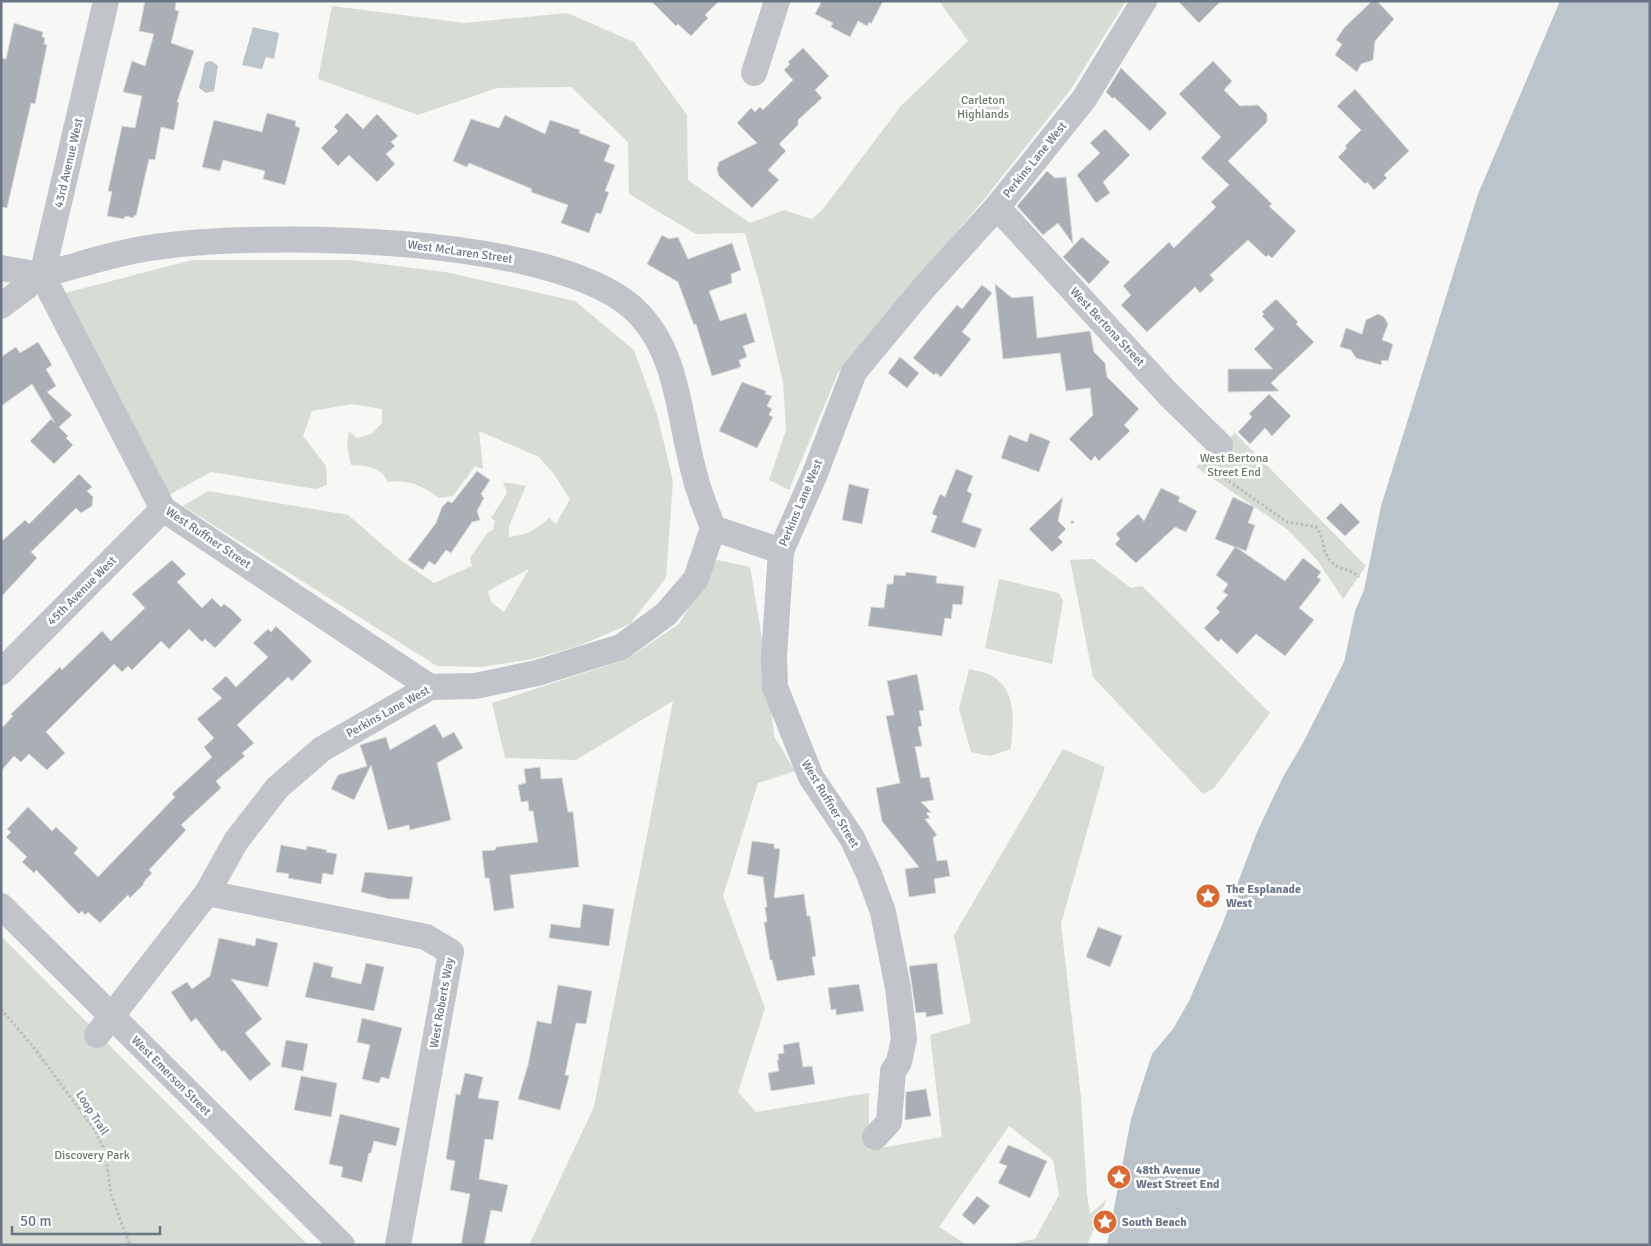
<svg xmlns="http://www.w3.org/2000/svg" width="1651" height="1246" font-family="Signika,sans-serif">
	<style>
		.green { fill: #d7dcd4; fill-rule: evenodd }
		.water { fill: #bbc4ca }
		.building { fill: #a9afb5; stroke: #d9d9d7 }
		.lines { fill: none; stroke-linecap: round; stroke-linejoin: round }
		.path { stroke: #bbbdc0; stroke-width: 3; stroke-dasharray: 2.5 2.5; stroke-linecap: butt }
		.minor { stroke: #c1c4c8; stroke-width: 26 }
		.labels { text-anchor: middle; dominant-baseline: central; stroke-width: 5; stroke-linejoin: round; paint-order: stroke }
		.park-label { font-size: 12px; fill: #697b67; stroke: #fff }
		.street-label { font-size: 12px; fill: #697584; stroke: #fff }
		.poi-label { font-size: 12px; font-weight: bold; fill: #697584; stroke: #fff; text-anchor: start }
	</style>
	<rect width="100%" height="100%" fill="#f7f7f5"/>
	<!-- green -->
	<g class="green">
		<path d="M939,1H1126L1071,89L986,197L838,373L789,490L769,480L786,430L783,382L763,297L745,233L696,234L629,194L628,142L571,87L497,88L418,115L318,79L332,6L465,23L567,13L634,42L687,115L688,180L750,223L784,210L812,219L823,209L901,106L968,41Z"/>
		<path d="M192,260H349L445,272L575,301L634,350L657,414L673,481L666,578L630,624L578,646L533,659L481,667L437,666L183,506L208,491L348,515L399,559L434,583L472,566L470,558L488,532L493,530L495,521L491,518L507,493L503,482L526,486L509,526V537C526,535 536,530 549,518L556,524L570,499L554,474L539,457L479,431L483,469L475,466L453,496L439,498C423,486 408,479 388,482C381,466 366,466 351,465L347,446L349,431L357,438L371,434L382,423V409L352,404L312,411L303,436L326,466L327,485L316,489L211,472L167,496L65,293ZM529,569L504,612L491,602L488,591Z"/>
		<path d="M1235,433L1366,566L1343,599L1317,560L1288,530L1196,467Z"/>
		<path d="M1093,559L1131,588L1142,586L1270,713L1214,788L1203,794L1093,677L1070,560Z"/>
		<path d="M717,560L750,567L766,662L774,736L795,771L758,783L723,896L765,1008L738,1092L756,1112L869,1093V1150L942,1137L930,1035L971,1023L954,935L1063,749L1105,767L1061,924L1081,1097L1087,1195L1090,1214L1107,1199L1087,1245H1006L1035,1239L1059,1195L1053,1160L1009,1126L939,1227L967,1245H529L594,1107L673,701L576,760L505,758L492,703L627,659L679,624Z"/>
		<path d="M999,579L1059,593L1063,601L1052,664L985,648Z"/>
		<path d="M969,669C976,671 985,672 992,676C1018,691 1013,723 1011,749L990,756L971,752L959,709Z"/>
		<path d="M1,936L308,1245H1Z"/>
	</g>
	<!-- water -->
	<g class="water">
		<path d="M1560,1H1650V1245H1107L1131,1119L1152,1054L1173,1029L1189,1001L1222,925L1257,832L1283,777L1303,743L1344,662L1355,611L1364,590L1381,506L1478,194Z"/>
		<path d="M253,27L279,33L274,59L266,57L262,69L242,65Z"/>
		<path d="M212,61L218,66L214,91L206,93L199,88L205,62Z"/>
	</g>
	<!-- building -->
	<g class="building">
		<path d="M145,1H176L175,10L179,11L171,43L194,51L177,102H179L174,130L161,127L155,160L149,159L136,216L134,215V218L125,216L124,219L107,216L112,192L108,191L122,126L135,128L142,96L123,92L132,61L145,66L154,34L139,31Z"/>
		<path d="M651,1H719L705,15L708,18L691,36L678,24L676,26Z"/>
		<path d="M822,1H883L871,24L869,22L867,26L858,21L850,37L831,27L833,23L815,14Z"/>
		<path d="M1178,1H1221L1199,23Z"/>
		<path d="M1372,1H1377L1394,19L1375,41L1373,60L1361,64L1357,72L1335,55L1342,44L1336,40L1344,28Z"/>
		<path d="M14,23L43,32L42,37L45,38L44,44L47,45L35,104L31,103L7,208L1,207V58L6,59Z"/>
		<path d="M803,48L829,76L815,90L822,98L798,120V125L779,144L786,151L768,170L779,180L752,208L719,176L717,169L719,162L757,143L737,123L751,108L755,112L760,107L763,110L793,80L784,70L790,64L788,62Z"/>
		<path d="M1213,61L1232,81L1224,90L1240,106L1258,105L1267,114V122L1228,161L1272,204L1269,206L1296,231L1272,258L1268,255L1266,257L1248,240L1210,275L1214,280L1200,293L1195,287L1147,332L1121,305L1131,295L1123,286L1169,242L1174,248L1216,207L1211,202L1229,185L1201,158L1221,137L1179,94Z"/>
		<path d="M1121,68L1167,113L1150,131L1114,97L1113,99L1106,92Z"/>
		<path d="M1355,89L1409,151L1384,175L1387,178L1374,190L1367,182L1365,184L1338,157L1347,148L1345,146L1361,130L1337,106Z"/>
		<path d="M267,113L296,121L295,126L300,128L285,185L263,179L265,171L223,160L220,171L202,167L214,120L262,132Z"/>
		<path d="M347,113L363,129L377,114L398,136L391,142L395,146L386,154L395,164L377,182L349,155L338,166L321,148L338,131L334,127Z"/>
		<path d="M505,115L545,134L550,120L580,130L579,133L610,145L604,161L615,165L605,191L609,192L601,214L596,213L589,233L561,223L568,205L531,192L532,189L469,163L467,167L453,161L471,119L499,128Z"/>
		<path d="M1105,129L1130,155L1103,182L1110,193L1096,203L1077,175L1100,153L1090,143Z"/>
		<path d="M1047,171L1055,178L1066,177L1073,244L1058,223L1043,235L1017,206Z"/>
		<path d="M662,235L669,239L678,237L688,259L732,243L741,270L731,274L732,283L709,291L720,321L746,313L755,342L743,346L747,357L739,360L741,367L712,376L696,324L694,325L678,282L647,264Z"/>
		<path d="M1082,237L1110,262L1089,284L1063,257Z"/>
		<path d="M995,284L1012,298L1033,296L1037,338L1090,331L1094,352L1105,363L1107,377L1139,409L1124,425L1130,431L1099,461L1095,456L1091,461L1069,439L1093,415L1090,388L1066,391L1060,353L1003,359Z"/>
		<path d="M982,285L992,293L962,332L971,339L941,377L936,373L934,375L913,358L957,305L962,309Z"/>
		<path d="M1275,300H1277L1298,322L1296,324L1314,342L1271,383L1279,391L1228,392V369H1273L1254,349L1274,329L1262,316L1264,314L1262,312Z"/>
		<path d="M1378,314L1384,317L1388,324L1382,340L1393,344L1388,361L1382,360L1381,365L1356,358L1351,350L1340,347L1346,328L1362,334L1366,320Z"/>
		<path d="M38,342L52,365L46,369L56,386L47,392L72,415L59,427L68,436L66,438L73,445L54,464L30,441L51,419L55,423L32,384L1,406V357L16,347L20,353Z"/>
		<path d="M900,357L919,373L907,388L888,373Z"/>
		<path d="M742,382L766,391L765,394L772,396L767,406L772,409L769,415L773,417L757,448L719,431Z"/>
		<path d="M1269,394L1291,416L1272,436L1265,428L1250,444L1238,432L1252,417L1249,414Z"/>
		<path d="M1030,433L1050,441L1039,472L1001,458L1009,435L1027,442Z"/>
		<path d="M956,469L973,476L967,491L972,494L962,522L982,529L975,548L931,532L937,516L932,514L940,494L945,497Z"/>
		<path d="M477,471L490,480L481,494L484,498L477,511L480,520L472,522L451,553L446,550L435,565L429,561L423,570L408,560L436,523L442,507L448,501L452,503Z"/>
		<path d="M79,474L92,487L87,491L93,497L92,506L81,513L76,508L31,552L37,558L1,597V542L25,520L29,524Z"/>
		<path d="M849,484L869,489L862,524L842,520Z"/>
		<path d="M1161,488L1180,497L1178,501L1197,511L1186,532L1175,527L1136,563L1115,544L1120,539L1116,534L1138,514L1144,521Z"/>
		<path d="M1063,497L1058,521L1066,529L1058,537L1063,542L1052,552L1029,529Z"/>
		<path d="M1233,497L1254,507L1248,523L1255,525L1246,551L1236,547L1285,581L1303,558L1321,572L1317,577L1321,580L1299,608L1314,620L1285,656L1256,634L1237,654L1221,639L1218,642L1204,628L1220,612L1216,608L1228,595L1223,592L1228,584L1216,575L1235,547L1215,539Z"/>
		<path d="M1341,503L1360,522L1345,536L1326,518Z"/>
		<path d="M172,560L186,574L177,582L202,608L212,598L221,607L224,604L231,609L242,620L215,648L205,639L202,642L189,629L169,649L161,641L132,670L128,666L122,672L114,664L46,732L65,753L47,770L29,754L21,762L14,756L1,771V729L13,716L11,714L60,667L62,670L102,631L111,641L145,608L132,594Z"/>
		<path d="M906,572L937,576L936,583L964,586L962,605L953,604L951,619L945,618L942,636L868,626L871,607L884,608L887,584H893L894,575L905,576Z"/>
		<path d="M276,626L312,661L292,681L288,677L237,725L254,743L242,753L245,756L216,781L221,788L181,825L186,830L149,870L152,873L143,883L144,884L130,898L128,895L100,923L88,912L85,915L82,911L79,914L36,870L34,873L22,862L27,857L6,837L11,832L7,829L28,807L52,831L56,827L78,848L74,853L98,877L175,797L172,794L212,757L204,747L214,738L197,719L222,698L212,689L226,676L236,687L268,657L253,643L268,629L271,632Z"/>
		<path d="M917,674L924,710L919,711L922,726L918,727L922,746L915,747L921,778L929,777L934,800L921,802L931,812L926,813L930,818L925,819L937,835L933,838L937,861L947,860L950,876L934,879L936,893L909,897L905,869L919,867L882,821L876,788L900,783L886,716L894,715L887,681Z"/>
		<path d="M435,724L443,738L454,732L463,748L437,763L451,820L410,830L409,825L388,830L371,765L354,800L331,789L338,775L367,766L360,745L386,737L390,750Z"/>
		<path d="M540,767L541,779L562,778L568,812H573L579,867L510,875L514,908L494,911L489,878H485L482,851L495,850L496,847L538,842L533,811H529L528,801L521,802L518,785L526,783L524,769Z"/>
		<path d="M752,841L774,844V848L780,849L774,898L804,894L807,916H810L816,956L812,957L815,975L777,981L772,960H770L764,922H767L765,907H767L763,877L747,874Z"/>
		<path d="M281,845L306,850L307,846L327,850L326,852L337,854L333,875L323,873L321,884L288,878L289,874L276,872Z"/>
		<path d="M365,872L413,877L409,899H389L361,892Z"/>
		<path d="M583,904L614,909L609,946L549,938L551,924L580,928Z"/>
		<path d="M1098,927L1122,936L1110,967L1086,957Z"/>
		<path d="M219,938L255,946L256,938L278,943L268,987L231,979L262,1019L245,1033L271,1064L250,1081L224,1050L222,1052L196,1018L191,1022L171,992L187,982L192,989L210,976Z"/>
		<path d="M314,962L333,967L331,977L361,984L366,963L384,967L374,1011L305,997Z"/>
		<path d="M937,963L943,1014L926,1017V1012L916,1013L909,966Z"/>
		<path d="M859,984L864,1011L836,1015V1009L831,1010L828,988Z"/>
		<path d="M558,985L592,991L586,1024L576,1023L565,1075L569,1076L560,1110L518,1099L528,1065L537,1021L551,1024Z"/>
		<path d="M362,1018L402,1028L389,1079L381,1077L379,1083L362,1079L370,1045L357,1042Z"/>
		<path d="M286,1040L308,1044L303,1071L281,1067Z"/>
		<path d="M799,1042L803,1067L812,1066L815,1084L771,1091L768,1073L779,1071L777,1060H779L778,1054L784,1053L783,1045Z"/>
		<path d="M465,1073L483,1077L478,1098L499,1101L493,1140L485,1139L479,1179L508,1185L502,1212L491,1210L484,1245H461L470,1194L450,1190L455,1161L446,1159L456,1094L460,1095Z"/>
		<path d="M301,1076L337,1083L331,1117L294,1110Z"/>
		<path d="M926,1089L931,1116L905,1120L906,1092Z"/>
		<path d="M340,1114L400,1128L396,1146L374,1141L371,1153H369L362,1182L341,1177L343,1167L329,1164Z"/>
		<path d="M1008,1145L1047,1161L1030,1198L998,1183L1007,1166L999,1163Z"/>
		<path d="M977,1196L990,1206L974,1225L962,1215Z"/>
	</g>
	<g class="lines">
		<!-- path -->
		<g class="path">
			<path d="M1204,458L1200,461L1287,522L1316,527C1325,537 1321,549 1329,559C1338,571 1347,566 1359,577"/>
			<path d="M1072,521L1073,525"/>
			<path d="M1,1009L35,1049L94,1129L105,1150L111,1195L130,1245"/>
		</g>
		<!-- minor -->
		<g class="minor">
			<path d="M754,73L777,1"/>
			<path d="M997,207L1169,395L1220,445"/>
			<path d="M1,268L42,275L163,509L430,687"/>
			<path d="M42,275C77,266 113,253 149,248C255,231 564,233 639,314C680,357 679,422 695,476C699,494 707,511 713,528"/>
			<path d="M1,306L42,275L106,1"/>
			<path d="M713,528L781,551L814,476L854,372L922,290L997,207L1084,99L1144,1"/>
			<path d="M781,551L774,657L775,687L811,777L852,838L869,874L883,912L898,988L904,1039L899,1062L893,1071L889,1122L875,1137"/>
			<path d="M1,672L163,509"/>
			<path d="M207,893L426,937L451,952L398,1245"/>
			<path d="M1,906L342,1245"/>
			<path d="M97,1035L207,893L236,841L277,788L322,749L430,687L475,686L537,673L621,647L666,614L696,579L713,528"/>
		</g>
	</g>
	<!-- icons -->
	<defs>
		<symbol id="sight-disc" viewBox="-11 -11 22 22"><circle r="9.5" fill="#d86a35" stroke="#fff"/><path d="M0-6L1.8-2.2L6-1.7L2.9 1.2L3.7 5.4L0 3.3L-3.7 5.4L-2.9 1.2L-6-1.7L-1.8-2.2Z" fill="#fff"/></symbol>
	</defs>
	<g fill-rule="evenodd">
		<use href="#sight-disc" x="1194" y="882" width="28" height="28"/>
		<use href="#sight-disc" x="1105" y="1163" width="28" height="28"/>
		<use href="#sight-disc" x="1091" y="1208" width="28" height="28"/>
	</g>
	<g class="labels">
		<!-- park labels -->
		<g class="park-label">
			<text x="983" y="100">Carleton<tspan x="983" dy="14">Highlands</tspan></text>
			<text x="1234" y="458">West Bertona<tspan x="1234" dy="14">Street End</tspan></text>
			<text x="92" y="1155">Discovery Park</text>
		</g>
		<!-- street labels -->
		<g class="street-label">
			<text transform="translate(1035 160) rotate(-51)">Perkins Lane West</text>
			<text transform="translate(69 163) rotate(-77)">43rd Avenue West</text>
			<text transform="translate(460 252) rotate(8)">West McLaren Street</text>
			<text transform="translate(1107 327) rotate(47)">West Bertona Street</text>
			<text transform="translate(801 503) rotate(-67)">Perkins Lane West</text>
			<text transform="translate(208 538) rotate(34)">West Ruffner Street</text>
			<text transform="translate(82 591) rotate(-45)">45th Avenue West</text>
			<text transform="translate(388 712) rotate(-29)">Perkins Lane West</text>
			<text transform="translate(830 804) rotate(59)">West Ruffner Street</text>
			<text transform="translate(442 1003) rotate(-80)">West Roberts Way</text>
			<text transform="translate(171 1076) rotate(45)">West Emerson Street</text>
			<text transform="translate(92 1113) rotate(57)">Loop Trail</text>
		</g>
		<!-- poi labels -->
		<g class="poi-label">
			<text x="1226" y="889">The Esplanade<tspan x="1226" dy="14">West</tspan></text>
			<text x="1136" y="1170">48th Avenue<tspan x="1136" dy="14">West Street End</tspan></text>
			<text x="1122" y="1222">South Beach</text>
		</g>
	</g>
	<!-- border -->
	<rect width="1651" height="1246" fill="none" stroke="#697584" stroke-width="5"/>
	<!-- scale -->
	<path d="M12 1226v8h148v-8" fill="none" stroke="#697584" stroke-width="2.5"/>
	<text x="20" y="1226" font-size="15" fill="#697584" stroke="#ffffff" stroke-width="4" paint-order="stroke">50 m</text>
</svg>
